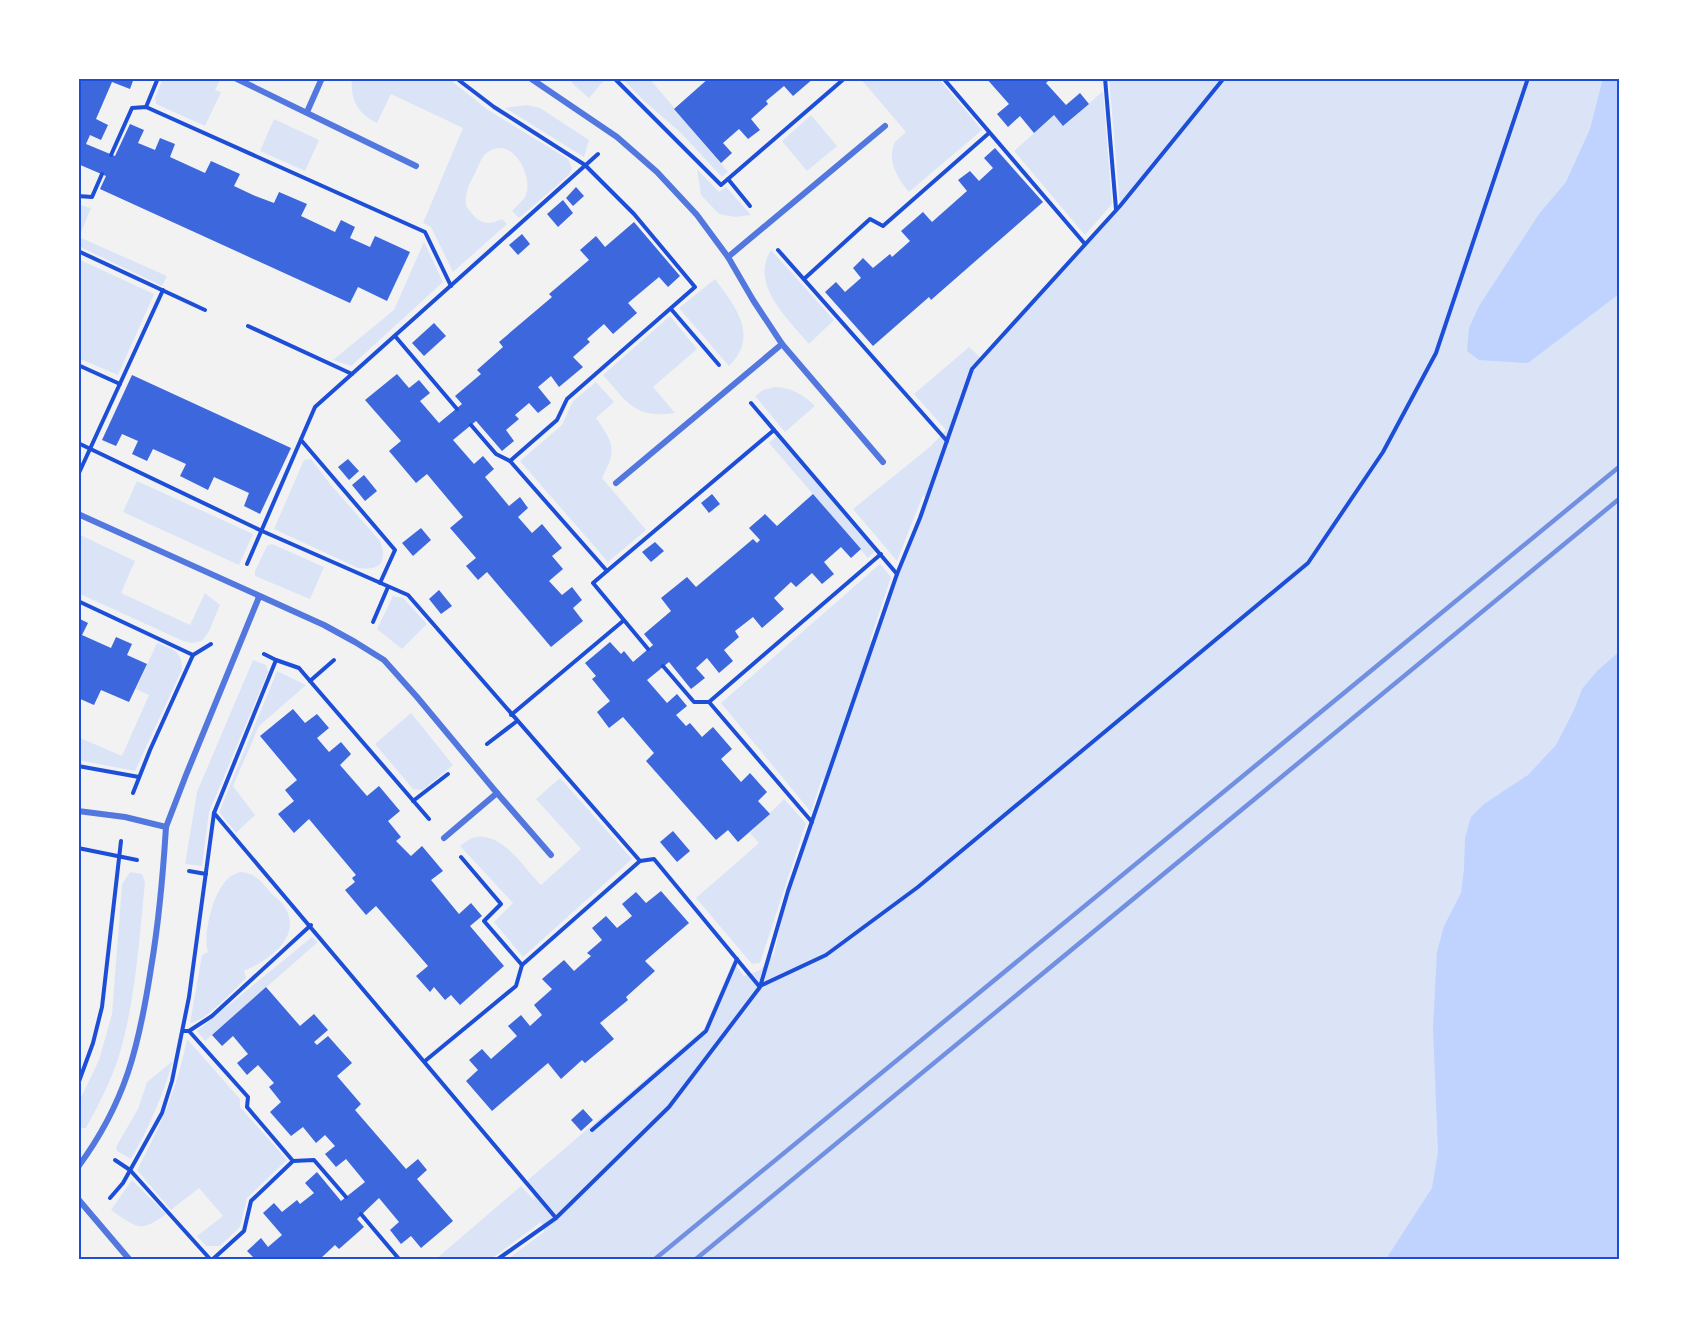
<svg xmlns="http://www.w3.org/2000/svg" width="1697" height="1337" font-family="'PT Serif',serif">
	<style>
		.green { fill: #dbe4f7 }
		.water { fill: #bfd3fe }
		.building { fill: #3d67dc }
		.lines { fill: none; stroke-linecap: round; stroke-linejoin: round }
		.path { stroke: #1d4ed8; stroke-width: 4 }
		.minor { stroke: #5277de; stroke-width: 6 }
		.rail { stroke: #7290e2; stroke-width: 4.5 }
		.neatline { fill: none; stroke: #1d4ed8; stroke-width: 2 }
	</style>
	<rect width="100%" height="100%" fill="#f2f2f2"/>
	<!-- green -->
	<g class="green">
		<path d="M163,78H221L215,90L221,92L205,126L156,104L155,98Z"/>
		<path d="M352,78H448L488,110L568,159L572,168L570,174L519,218L512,211C516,206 522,202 525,197C535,177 512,135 488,152C482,155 479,165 476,171C469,185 465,190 466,206C477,221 484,228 502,219L507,224L453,272L431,227L423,223L463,128L391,94L377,123C358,114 350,100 352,78Z"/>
		<path d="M570,78H606L589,98L573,84Z"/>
		<path d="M622,78H649L728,172L722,177L680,132L643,100Z"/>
		<path d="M860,78H938L982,130L909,192C898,179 886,160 895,142C898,139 903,135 906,132Z"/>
		<path d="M1109,78H1619V1259H508L544,1232L541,1222L491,1259H436L521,1186L535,1201L528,1180L704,1029L733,962L744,976L760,970L774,954L788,891L825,784L822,778L811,812L721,703L880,564L891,577L870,640L874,642L897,574L926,499L923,495L897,561L853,509L931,446L946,430L914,394L969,347L981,358L1120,206Z"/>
		<path d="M1103,91L1112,204L1085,235L1014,151L1054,115L1064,126Z"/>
		<path d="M527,105L540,108L589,140L584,157L505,108Z"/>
		<path d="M811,115L837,146L807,171L782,141Z"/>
		<path d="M274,119L319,140L305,171L260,151Z"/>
		<path d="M697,169L719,192L726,187L751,215L735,217L719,214L701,195Z"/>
		<path d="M80,205L91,208L79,237L167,276L162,286L78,246V210Z"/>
		<path d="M424,242L443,282L351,366L333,360L394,310Z"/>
		<path d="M771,250L834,320L809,344C788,319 749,284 771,250Z"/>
		<path d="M78,259L154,294L118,375L78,358Z"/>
		<path d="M715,279C735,306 760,336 729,366L679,308Z"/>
		<path d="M670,316L697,349L653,387L675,413C635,419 628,403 603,375Z"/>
		<path d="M596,382L614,402L596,418C614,444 617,449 602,478L646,530L608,562L520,461L562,425L573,401Z"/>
		<path d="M775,387C793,388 802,394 815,406L785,432L755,396L763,390Z"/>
		<path d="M776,436L875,551L868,558L769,443Z"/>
		<path d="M311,459L330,484L380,541C388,562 380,571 358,568L274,529L304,460Z"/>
		<path d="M137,481L253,534L239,565L123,512Z"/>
		<path d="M78,534L135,561L121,593L190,625L205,593L220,605L209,631L202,641L192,643L183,641L78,593Z"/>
		<path d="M272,544L324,567L310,599L255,576V571L267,546Z"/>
		<path d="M393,596L403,598L427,624L402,649L377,629Z"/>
		<path d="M157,643C172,649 182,650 182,669L135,771L78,760V737L122,756L149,695L136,689Z"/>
		<path d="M253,660L266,665L268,672L209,812L202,866L185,864L197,792Z"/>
		<path d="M277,671L306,685L259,726L233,786L255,815L236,833L219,812Z"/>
		<path d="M411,713L453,765L423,790L413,789L375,744Z"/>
		<path d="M560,778L632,859L523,957L494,922L513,903L460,846C464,843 468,840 472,838C502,829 524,869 541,885L581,849L536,799Z"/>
		<path d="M784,799L806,823L760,963L752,964L696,898L759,843L750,833Z"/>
		<path d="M130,872L142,874L145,882C139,940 136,999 119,1056C111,1081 99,1104 86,1128H80L78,1127V1104L99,1060L112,1014L122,884Z"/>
		<path d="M240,872C255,873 261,881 270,892C275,897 283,903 286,909C302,938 267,961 244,971L246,978C235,989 204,1023 190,1023L202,955L208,952C202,934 214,887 231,876C233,874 237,874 240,872Z"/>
		<path d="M312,937L318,942L205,1041L197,1031Z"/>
		<path d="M187,1039L240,1099V1107L287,1160L247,1198L240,1227L220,1246H206L197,1236L223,1216L199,1188L171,1210L137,1170C161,1125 177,1089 187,1039Z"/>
		<path d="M173,1061C162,1098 150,1125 131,1159L117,1151L116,1147L138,1109L147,1082Z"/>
		<path d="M132,1180L166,1214C140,1234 136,1227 111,1210Z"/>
	</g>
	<!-- water -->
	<g class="water">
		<path d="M1603,78H1619V294L1528,363L1479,360L1467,351L1469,328L1479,306L1539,214L1566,182L1590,129Z"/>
		<path d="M1619,652V1259H1386L1432,1188L1438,1152L1433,1028L1437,952L1444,926L1461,893L1464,869L1465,838L1471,817L1484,804L1528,775L1556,745L1574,710L1582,689L1597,671Z"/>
	</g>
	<!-- building -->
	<g class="building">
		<path d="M78,78H134L130,89L112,82L96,119L108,125L101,140L90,135L86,144L115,156L130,124L144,130L138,143L155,150L160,138L175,144L170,157L205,173L211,161L240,174L234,186L253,195L274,203L279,192L307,204L301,216L335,232L341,220L355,227L350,238L370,247L375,236L410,252L387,301L358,287L350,303L100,189L106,176L78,164Z"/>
		<path d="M709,78H814L793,96L784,86L766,101L768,104L751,119L760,130L748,139L739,129L723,143L732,153L721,163L674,109Z"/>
		<path d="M986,78H1051L1046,83L1066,105L1080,93L1089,104L1063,126L1054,115L1034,133L1020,116L1008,127L997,114L1009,104Z"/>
		<path d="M995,148L1043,202L931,300L929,297L873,346L825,292L836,282L845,292L861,278L853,268L863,258L873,268L890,254L892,257L910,241L901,231L923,212L932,222L967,191L958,180L970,171L979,181L993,168L984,158Z"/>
		<path d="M576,187L584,196L573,206L566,198Z"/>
		<path d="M563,200L573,213L558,227L547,214Z"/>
		<path d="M634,222L680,276L668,287L659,277L628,303L637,313L613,334L604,324L587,339L590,342L573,357L583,367L559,387L551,376L538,387L551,403L538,413L529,403L515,415L519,419L506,430L514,441L502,451L476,421L453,440L474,464L483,456L494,469L485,477L509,506L520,497L528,508L518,517L532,533L542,524L562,548L552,556L563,569L549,581L562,595L572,587L582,600L573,608L583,621L551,647L487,572L478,580L466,566L476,558L450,528L463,517L427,474L416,483L389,451L401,441L365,400L397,374L409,388L419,380L430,393L420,401L439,423L462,404L455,396L481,374L477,370L503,347L499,342L552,297L549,294L589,260L580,250L596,236L605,247Z"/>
		<path d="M522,234L530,244L518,255L509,245Z"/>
		<path d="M434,323L446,336L424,356L412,343Z"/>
		<path d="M132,375L291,448L260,514L244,506L249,493L214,477L208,490L180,476L186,464L153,449L147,461L132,454L138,441L122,434L116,446L102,440Z"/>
		<path d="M348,459L359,471L349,480L338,467Z"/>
		<path d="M364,475L377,491L365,501L352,485Z"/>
		<path d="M712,494L720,504L709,513L701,503Z"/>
		<path d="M813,494L861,549L851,558L841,547L824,562L834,574L822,584L812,573L796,587L791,582L774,598L784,609L762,628L753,617L735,631L739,637L724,650L733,661L719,673L707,658L696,668L705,678L691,689L669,662L647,680L667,703L677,694L687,706L676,715L686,726L690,723L702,737L713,727L732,749L721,759L741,782L750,773L767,792L758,801L770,814L738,842L728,830L716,840L646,761L654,753L623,717L609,728L597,712L610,701L592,679L596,676L585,663L610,642L621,654L624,651L633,662L653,645L644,634L671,611L661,598L687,577L696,587L753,539L757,543L760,540L749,528L765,514L777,526Z"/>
		<path d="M421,528L431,540L413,556L402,543Z"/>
		<path d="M655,542L664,551L651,562L642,552Z"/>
		<path d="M439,590L452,606L441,614L429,599Z"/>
		<path d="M78,618L88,623L82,635L111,648L116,637L132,644L127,655L147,664L129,702L101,690L94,705L78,698Z"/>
		<path d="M293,709L305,723L317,714L329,728L317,738L329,752L341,742L351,754L340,765L367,796L379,786L400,811L388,821L401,837L396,841L411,856L422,846L443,871L431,880L459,914L471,903L482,916L470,926L504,966L460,1005L451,995L445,1000L434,987L430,992L416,976L428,966L376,906L366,915L345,890L355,882L352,878L356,875L309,819L294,833L278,814L294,801L285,790L297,780L260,736Z"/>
		<path d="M673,831L690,851L677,862L660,842Z"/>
		<path d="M661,891L689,923L645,961L655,971L626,997L628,1000L600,1023L614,1039L585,1063L582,1060L561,1079L548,1063L492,1111L466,1081L478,1070L469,1060L482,1049L491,1059L517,1036L508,1026L521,1015L530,1026L542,1015L534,1005L552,989L542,979L564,960L574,971L591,956L587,953L602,940L592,928L606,916L617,928L632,916L622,904L636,892L646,903Z"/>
		<path d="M266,987L300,1026L314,1014L328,1030L314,1042L317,1045L328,1036L352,1063L337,1076L361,1104L355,1110L406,1169L418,1159L427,1170L417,1179L453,1221L421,1248L411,1236L401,1244L390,1230L399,1222L379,1198L357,1219L364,1227L339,1249L335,1245L320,1259H255L247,1251L261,1238L268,1247L282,1235L263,1213L274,1203L282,1212L297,1200L300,1204L314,1193L305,1183L317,1172L341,1201L365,1182L346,1159L336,1167L325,1154L335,1146L325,1135L316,1143L303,1127L291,1136L270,1112L281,1102L269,1087L274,1083L258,1065L247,1075L237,1063L248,1054L233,1036L222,1046L212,1035Z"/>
		<path d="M583,1109L593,1120L581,1131L571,1120Z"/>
	</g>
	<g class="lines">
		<!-- path -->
		<g class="path">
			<path d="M456,78L494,107L585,165L634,214L695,287L567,399L557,420L510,461L496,454L471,425"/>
			<path d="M614,78L721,185L845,78"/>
			<path d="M943,78L1085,244"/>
			<path d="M1105,78L1116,209"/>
			<path d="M146,107L158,78"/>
			<path d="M111,155L132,108L146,107L425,232L451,286"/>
			<path d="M728,179L750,206"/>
			<path d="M78,196L92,197L102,174"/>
			<path d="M778,250L947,441"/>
			<path d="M78,251L205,310"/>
			<path d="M804,279L870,219L883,226L989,133"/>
			<path d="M671,309L719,365"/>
			<path d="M248,326L352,374"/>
			<path d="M395,336L457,409"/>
			<path d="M78,365L120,384"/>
			<path d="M751,403L897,574"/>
			<path d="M301,440L395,550L380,583"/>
			<path d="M78,443L262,531L408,595L640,861L654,859L759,986"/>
			<path d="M510,461L607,571L593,583L648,649"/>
			<path d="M78,475L163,290"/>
			<path d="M247,564L315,407L598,154"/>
			<path d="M607,571L774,430"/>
			<path d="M78,601L193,655L150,750L133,793"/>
			<path d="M373,622L388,587"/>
			<path d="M193,655L211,644"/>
			<path d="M276,660L299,668L310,681L334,660"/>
			<path d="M663,666L694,702H709L812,822"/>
			<path d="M310,681L429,819"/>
			<path d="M709,702L881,554"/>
			<path d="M511,715L623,621"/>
			<path d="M487,744L517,721"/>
			<path d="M78,766L139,777"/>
			<path d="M413,801L448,774"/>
			<path d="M214,813L556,1218"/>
			<path d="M78,848L137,860"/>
			<path d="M461,857L501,904L484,921L522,965L640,861"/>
			<path d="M189,871L206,874"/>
			<path d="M760,986L826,955L918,887L1308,563L1383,452L1436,353L1528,78"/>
			<path d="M183,1031H189L212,1016L311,925"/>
			<path d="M189,1031L248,1097L247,1107L293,1161L251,1201L244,1231L213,1259"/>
			<path d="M425,1061L516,986L522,965"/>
			<path d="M78,1084L93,1043L102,1007L121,841"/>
			<path d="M592,1130L706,1031L737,959"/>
			<path d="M115,1160L130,1170L210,1259"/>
			<path d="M293,1161L314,1160L346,1197"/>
			<path d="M110,1198L123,1183L162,1113L172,1081L189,997L214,813L276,660L264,654"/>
			<path d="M361,1214L399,1259"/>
			<path d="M498,1259L556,1218L669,1107L760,987L788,891L897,574L920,518L972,369L1120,206L1224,78"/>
		</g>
		<!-- minor -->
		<g class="minor">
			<path d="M235,78L416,166"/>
			<path d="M530,78L617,137L657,172L697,215L728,257L753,300L782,344L883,462"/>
			<path d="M307,112L322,78"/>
			<path d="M728,257L885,126"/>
			<path d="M616,483L782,344"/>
			<path d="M78,514L324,625L355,642L384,660L417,697L497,793"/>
			<path d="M78,811L125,817L166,827C163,875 159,921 151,968C139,1046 126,1102 78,1167"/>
			<path d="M166,827L186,775L259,597"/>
			<path d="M444,838L497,793L551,855"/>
			<path d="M78,1199L129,1259"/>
		</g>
		<!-- rail -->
		<g class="rail">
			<path d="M655,1259L1619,467"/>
			<path d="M696,1259L1619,499"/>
		</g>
	</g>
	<!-- border -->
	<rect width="1697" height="1337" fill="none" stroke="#ffffff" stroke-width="159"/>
	<rect x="80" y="80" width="1538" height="1178" class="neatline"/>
</svg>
